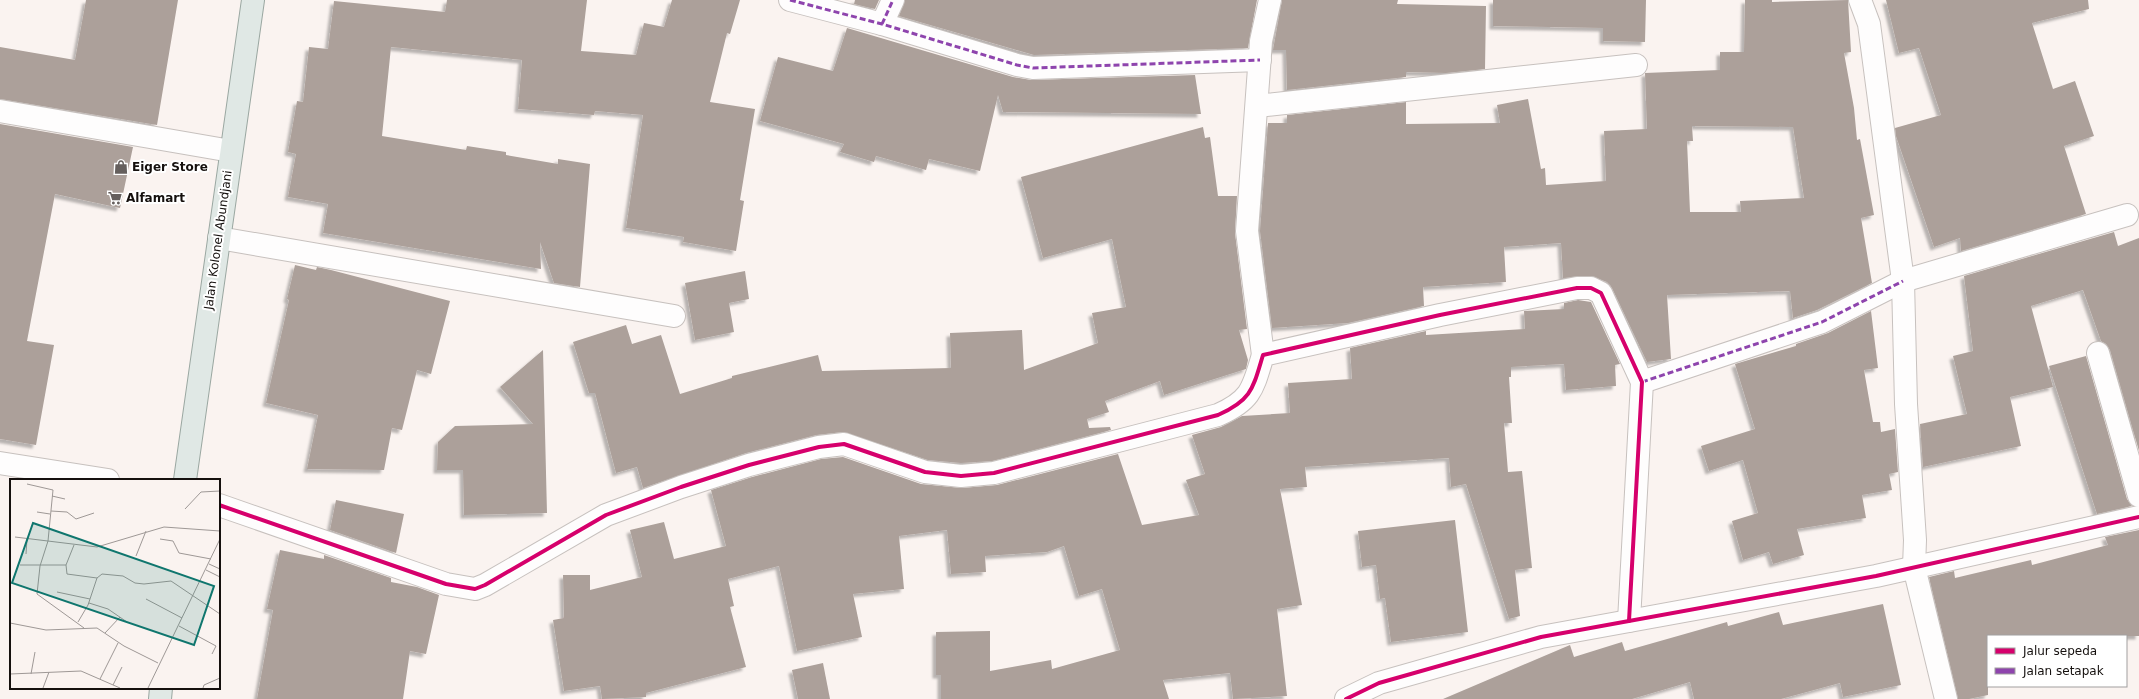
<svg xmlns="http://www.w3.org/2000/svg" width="2139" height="699" font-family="'DejaVu Sans',sans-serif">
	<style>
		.building { fill: #aca09a; fill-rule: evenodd; filter: url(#shadow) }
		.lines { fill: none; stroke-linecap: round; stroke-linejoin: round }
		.minor-casing { stroke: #c7c1be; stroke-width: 24 }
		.primary-casing { stroke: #9aa7a1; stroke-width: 24 }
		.minor { stroke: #fefdfd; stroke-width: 22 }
		.primary { stroke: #e0e8e5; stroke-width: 22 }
		.quiet { stroke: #8e44ad; stroke-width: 3; stroke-dasharray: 6 3; stroke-linecap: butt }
		.cycleway-casing { stroke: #fff; stroke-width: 6 }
		.cycleway { stroke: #d6006c; stroke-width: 4 }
		.labels { text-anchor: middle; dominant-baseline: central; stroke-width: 4; stroke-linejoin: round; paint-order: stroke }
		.poi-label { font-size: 12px; font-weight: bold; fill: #15100e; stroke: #fff; text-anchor: start }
		.street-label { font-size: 12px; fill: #15100e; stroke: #fff }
		.inset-road { fill: none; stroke: #9e9896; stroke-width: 1 }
		.view { fill: #0f766e; fill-opacity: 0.15; stroke: #0f766e; stroke-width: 2 }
		.inset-edge { fill: none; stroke: #15100e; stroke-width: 2 }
	</style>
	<defs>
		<filter id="shadow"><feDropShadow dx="-3.5" dy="3.5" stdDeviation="1" flood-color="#0004"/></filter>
	</defs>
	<rect width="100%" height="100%" fill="#faf3f0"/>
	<!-- building -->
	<g class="building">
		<path d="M86,0H178L157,125L0,99V47L75,60Z"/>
		<path d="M447,0H587L581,51L636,55L644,23L664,27L672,0H740L730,34L727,33L710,102L755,109L740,200L744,201L736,251L683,242L684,237L626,228L643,115L595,111L594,115L518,109L522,60L391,47L382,136L466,150L467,146L506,152V155L558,164V159L590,164L580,287L554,283L540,242L541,269L323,233L328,204L288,197L296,154L288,152L297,101L303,102L309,47L328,49L334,1L445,12Z"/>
		<path d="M855,0H879L875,9L854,4Z"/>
		<path d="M905,0H1257L1248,48L1034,55L899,16Z"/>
		<path d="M1282,0H1398L1397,4L1486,6L1485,69L1446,73L1406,72V77L1287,90L1286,50H1273Z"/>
		<path d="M1493,0H1646L1645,42L1603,41V28L1493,26Z"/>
		<path d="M1745,0H1772V2L1848,0L1851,52L1844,53L1854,108L1857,140L1860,139L1874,215L1861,218L1872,283L1817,310L1793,318L1790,291L1667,295L1671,359L1647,362L1612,288L1607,282L1591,276L1563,278L1561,243L1504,247L1506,282L1423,287L1424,306L1348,323L1272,328L1260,231L1268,123H1287V115L1406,102V124L1500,123L1497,105L1528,99L1541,169L1545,168L1546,185L1606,181L1604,131L1647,129L1645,73L1720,70V52H1744ZM1692,126L1793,127L1804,198L1740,201L1741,212H1690L1687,141H1693Z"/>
		<path d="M1886,0H2088L2089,9L2032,23L2053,89L2075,81L2094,136L2064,146L2086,214L1961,251L1960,238L1934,247L1896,136L1895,128L1941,115L1919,48L1899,53Z"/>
		<path d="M847,28L1013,77L1031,80L1195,75L1201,114L1003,112L998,95L980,171L929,159L926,170L876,156L874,162L840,152L844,144L760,121L778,57L833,71Z"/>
		<path d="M0,124L133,147L120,208L55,194L27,341L54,345L36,445L0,439Z"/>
		<path d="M1203,127L1205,138L1210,137L1218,196H1237L1235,233L1247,329L1239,330L1248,360L1246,369L1164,395L1160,381L1105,401L1109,412L1087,419L1089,428L1110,427L1111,430L992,461L961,463L928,460L843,432L816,435L746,453L643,488L637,467L616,473L595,393H589L573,342L626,325L632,344L661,335L680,394L732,378V376L818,355L822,371L951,368L950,333L1022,330L1024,370L1098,343L1092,313L1126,307L1112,239L1043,258L1021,177Z"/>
		<path d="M2114,232L2118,246L2139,238V451L2110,350L2106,344L2101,341L2083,290L2031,306L2053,387L2010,397L2021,446L1923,467L1920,424L1967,414L1953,356L1973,351L1964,276Z"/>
		<path d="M295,265L316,270L317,267L331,270L450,301L431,374L417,370L402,430L392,428L384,470L307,469L318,415L266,403L289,300L287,299Z"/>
		<path d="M745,271L749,299L729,303L734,332L695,340L685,283Z"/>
		<path d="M1578,300L1591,302L1620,364L1615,365L1616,386L1566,390L1564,364L1511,367V377H1509L1512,423H1504L1508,472L1522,471L1532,568L1515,570L1520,616L1509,619L1466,484L1451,487L1449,458L1305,467L1307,487L1280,489L1302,605L1277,609L1287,696L1233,699L1230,673L1163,680L1169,699H941V675H936V632L990,631V671L1051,660L1052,669L1120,650L1102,589L1079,596L1064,546L1047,552L985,556L986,572L951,574L947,530L899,536L904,589L853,594L862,637L797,651L779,566L728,579L734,606L730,607L746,667L646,693V697L602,699L600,686L564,691L553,620L564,618L563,575H590V590L642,577L630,530L664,522L674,559L726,546L711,490L752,477L821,459L843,457L921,484L962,488L997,485L1118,454L1142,525L1199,515L1186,480L1205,474L1192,435L1221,427L1242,416L1290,413L1288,383L1352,379L1350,348L1426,331V335L1525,329L1524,311L1564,309V303Z"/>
		<path d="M1871,311L1878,368L1864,370L1873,422H1880L1881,432L1895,429L1898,472L1889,474L1892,490L1862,495L1866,518L1797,529L1804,555L1773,564L1769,552L1743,560L1732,521L1758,513L1743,460L1709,471L1701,446L1755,429L1735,364L1796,346V344L1828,333Z"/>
		<path d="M543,350L547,513L464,515L463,470H437L438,442L455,426L533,424L500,387Z"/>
		<path d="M2086,356L2127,499L2132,506L2097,514L2049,366Z"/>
		<path d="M336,500L404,514L396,553L330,530Z"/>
		<path d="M1455,520L1468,632L1391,642L1385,598L1380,599L1376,565L1362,567L1358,531Z"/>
		<path d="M2139,530V636H1988V695L1969,699H1958L1929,577L1954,571L1955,578L2031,560L2032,565L2108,545L2105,537Z"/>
		<path d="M280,550L324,559V555L391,578V582L417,587L439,595L426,654L410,651L403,699H257L273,610L267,609Z"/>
		<path d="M1883,604L1901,685L1843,697L1840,683L1781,699H1694L1690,682L1632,699H1443L1570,645L1574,657L1622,642L1625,651L1727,622L1728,626L1779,612L1783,625Z"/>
		<path d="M823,663L830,699H798L792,670Z"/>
	</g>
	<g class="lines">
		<defs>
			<g id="minor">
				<path d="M790,0L882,24L1017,65L1033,68L1260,60"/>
				<path d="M1860,0L1869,24L1903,281L1906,404L1915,540L1914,567L1946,699"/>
				<path d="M882,24L893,0"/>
				<path d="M1257,106L1636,65"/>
				<path d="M0,111L231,151"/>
				<path d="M219,238L674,316"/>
				<path d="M2098,353L2139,496"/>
				<path d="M1263,355L1247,231L1261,41L1270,0"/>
				<path d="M1642,382L1822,322L1903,281L2127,215"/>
				<path d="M0,463L108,480"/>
				<path d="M219,505L446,584L475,589L485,585L606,515L681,487L749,465L819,447L844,444L925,472L961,476L994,473L1218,415C1252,400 1253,388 1263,355L1440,315L1577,288H1591L1601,293L1642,382L1629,621"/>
				<path d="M1346,699L1379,683L1541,637L1876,576L2139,517"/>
			</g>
			<g id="primary">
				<path d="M185,480L253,0"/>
				<path d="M160,699L161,688"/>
			</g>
		</defs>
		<!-- minor casing -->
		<use href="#minor" class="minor-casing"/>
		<!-- primary casing -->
		<use href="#primary" class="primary-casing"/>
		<!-- minor -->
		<use href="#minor" class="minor"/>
		<!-- primary -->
		<use href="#primary" class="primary"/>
		<!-- quiet -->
		<g class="quiet">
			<path d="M790,0L882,24L1017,65L1033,68L1260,60"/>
			<path d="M882,24L893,0"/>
			<path d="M1642,382L1822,322L1903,281"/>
		</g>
		<defs>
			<g id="cycleway">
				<path d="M219,505L446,584L475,589L485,585L606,515L681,487L749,465L819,447L844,444L925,472L961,476L994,473L1218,415C1252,400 1253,388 1263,355L1440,315L1577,288H1591L1601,293L1642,382L1629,621"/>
				<path d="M1346,699L1379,683L1541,637L1876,576L2139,517"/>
			</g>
		</defs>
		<!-- cycleway casing -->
		<use href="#cycleway" class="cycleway-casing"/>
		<!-- cycleway -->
		<use href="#cycleway" class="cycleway"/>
	</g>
	<!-- icons -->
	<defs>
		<symbol id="shop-bare" viewBox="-9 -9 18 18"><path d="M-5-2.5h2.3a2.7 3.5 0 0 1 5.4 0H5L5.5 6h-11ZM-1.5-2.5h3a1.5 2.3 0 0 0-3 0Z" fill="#655f5d" stroke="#fff" stroke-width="2.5" paint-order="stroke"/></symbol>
		<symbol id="supermarket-bare" viewBox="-9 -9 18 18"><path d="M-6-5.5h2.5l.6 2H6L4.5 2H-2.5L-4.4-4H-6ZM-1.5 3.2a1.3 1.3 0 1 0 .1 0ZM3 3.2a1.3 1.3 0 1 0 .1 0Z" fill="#655f5d" stroke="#fff" stroke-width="2.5" paint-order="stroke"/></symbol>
	</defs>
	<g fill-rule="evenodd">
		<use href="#shop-bare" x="111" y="157" width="20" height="20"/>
		<use href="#supermarket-bare" x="105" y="188" width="20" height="20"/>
	</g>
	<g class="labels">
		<!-- poi labels -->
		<g class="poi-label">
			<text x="132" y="167">Eiger Store</text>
			<text x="126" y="198">Alfamart</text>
		</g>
		<!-- street labels -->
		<g class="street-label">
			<text transform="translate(218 240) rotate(-82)">Jalan Kolonel Abundjani</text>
		</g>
	</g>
	<!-- overview -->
	<g transform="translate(10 479)">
		<rect width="210" height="210" fill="#faf3f0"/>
		<path class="inset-road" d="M17,5L43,11L38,62L30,87L27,115L74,149M42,17L55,20M175,30L191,13L210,12M41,32L57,33L66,40L84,34M27,33L40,35M5,58L87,68L154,48L210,52M150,60L163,62L169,74L201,80M64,66L56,86L57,95L87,99L92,95L113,97L125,104L134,105L161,102L210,135M16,75L17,60M126,77L136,52M199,85L210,90M10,86H56M196,91L210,98M47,113L80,120M136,120L172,139M79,124L98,130L117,143M68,143L78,126L87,99M0,144L36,151L87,149L114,167L148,184M169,147L206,167L202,175M95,154L110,138M0,195L71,192L110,209M21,195L25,173M90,200L108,164M103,206L112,188M33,209L39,193M138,209L210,60M193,209L194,206L210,199"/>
		<path class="view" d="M23,44L204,107L184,166L2,104Z"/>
		<rect width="210" height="210" class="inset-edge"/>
	</g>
	<!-- legend -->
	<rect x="1987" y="635" width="140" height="52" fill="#ffffff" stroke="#a19f9f"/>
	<rect x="1995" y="648" width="20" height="6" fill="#d6006c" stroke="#a19f9f"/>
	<text x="2023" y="655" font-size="12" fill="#15100e">Jalur sepeda</text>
	<rect x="1995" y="668" width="20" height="6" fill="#8e44ad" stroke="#a19f9f"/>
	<text x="2023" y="675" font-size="12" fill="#15100e">Jalan setapak</text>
</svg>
